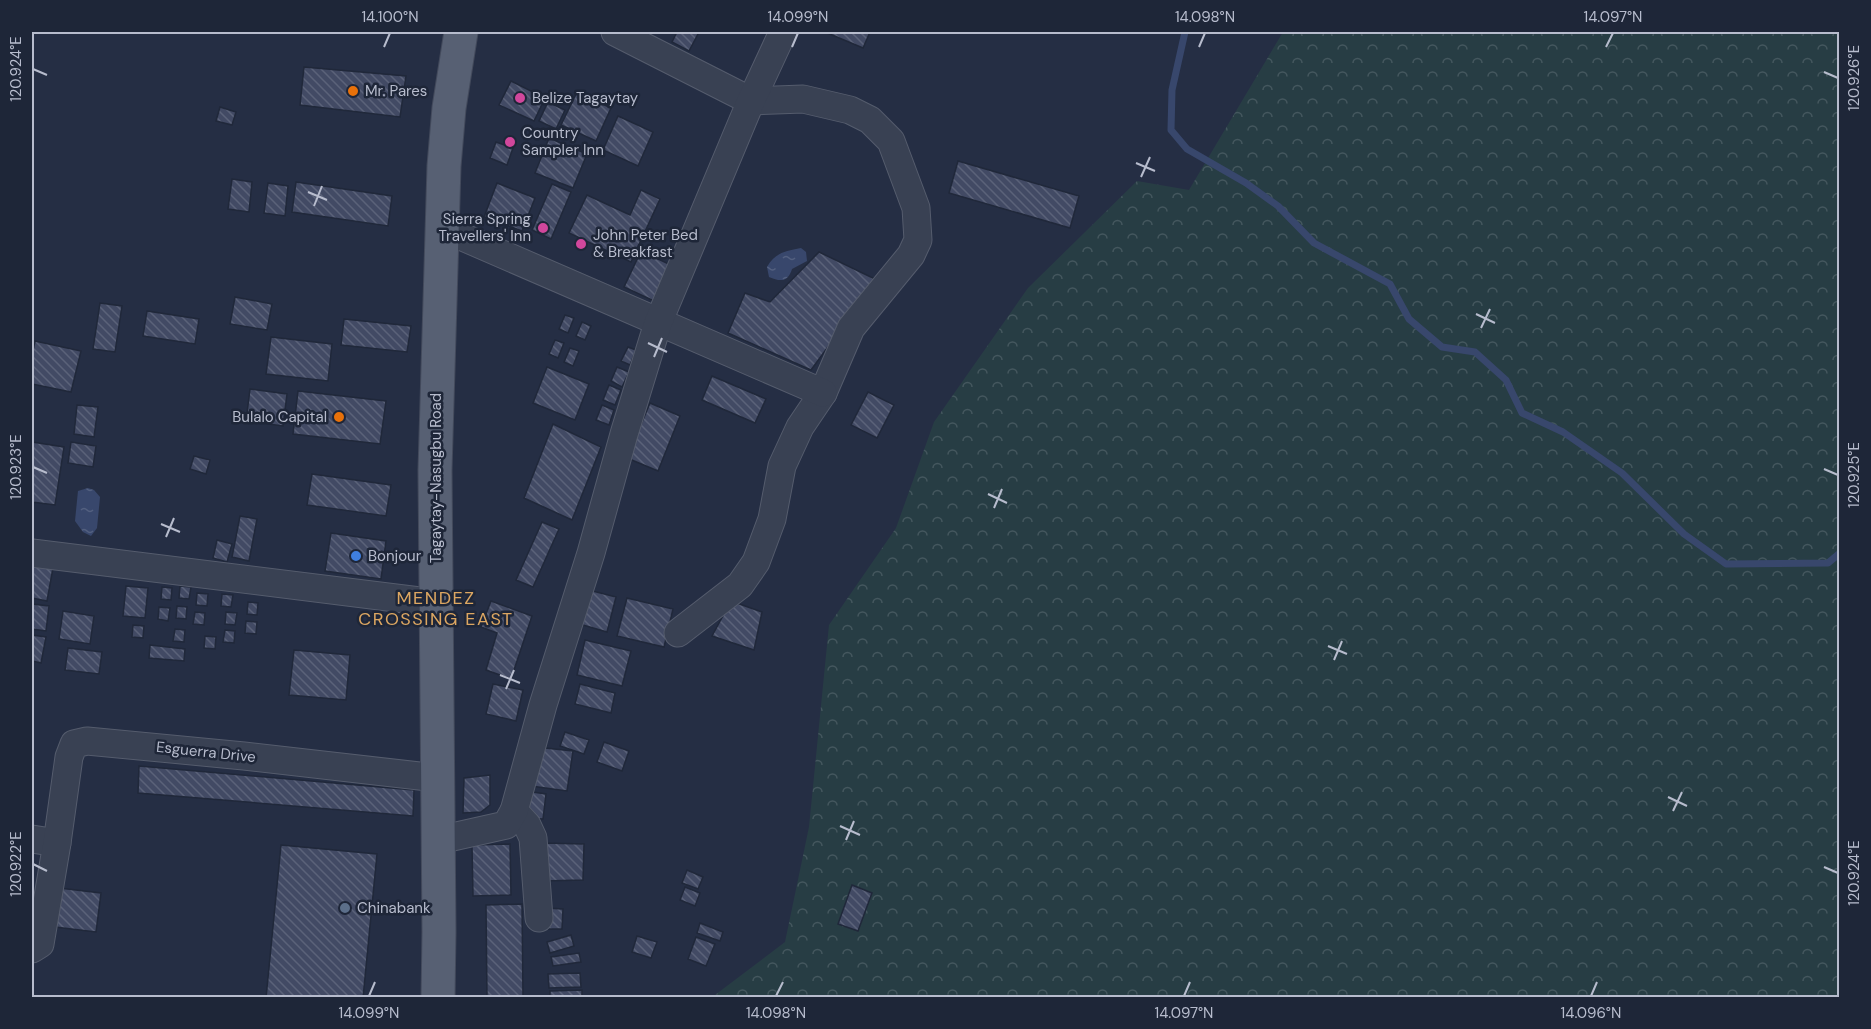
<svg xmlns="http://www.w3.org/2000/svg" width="1871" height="1029" font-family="'DM Sans',sans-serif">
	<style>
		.forest { fill: url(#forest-crowns) }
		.water { fill: url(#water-ripples) }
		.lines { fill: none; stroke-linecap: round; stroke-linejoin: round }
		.stream { stroke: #38476c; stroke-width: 7 }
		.building { fill: url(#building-back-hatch); stroke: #20283a; stroke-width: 1.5 }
		.minor-casing { stroke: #555c6d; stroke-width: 29 }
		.major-casing { stroke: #434a5c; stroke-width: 35 }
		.minor { stroke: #394153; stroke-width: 27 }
		.major { stroke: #576073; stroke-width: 33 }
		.ticks { fill: none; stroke: #b7bccd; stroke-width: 2 }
		.food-dot { fill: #e8710a; stroke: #1e2638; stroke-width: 2 }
		.hotel-dot { fill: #d1479c; stroke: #1e2638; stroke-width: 2 }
		.shop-dot { fill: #3f7fe0; stroke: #1e2638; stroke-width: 2 }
		.service-dot { fill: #5c6f8a; stroke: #1e2638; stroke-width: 2 }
		.labels { text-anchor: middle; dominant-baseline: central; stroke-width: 5; stroke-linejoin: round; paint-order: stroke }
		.poi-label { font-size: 15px; fill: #b7bccd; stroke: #1e2638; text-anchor: start }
		.street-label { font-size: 15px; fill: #b7bccd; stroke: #1e2638 }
		.quarter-label { font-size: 18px; letter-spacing: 1.5px; fill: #dda762; stroke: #1e2638 }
		.neatline { fill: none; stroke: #b7bccd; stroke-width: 2 }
		.ticks-label { font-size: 15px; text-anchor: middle; fill: #b7bccd }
	</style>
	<defs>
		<pattern id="forest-crowns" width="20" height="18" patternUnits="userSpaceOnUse" patternTransform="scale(1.5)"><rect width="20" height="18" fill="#273d44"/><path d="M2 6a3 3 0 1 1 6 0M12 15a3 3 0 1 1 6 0" fill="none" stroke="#44575e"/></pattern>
		<pattern id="water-ripples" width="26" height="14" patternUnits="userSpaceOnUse" patternTransform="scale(1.5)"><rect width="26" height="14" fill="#38476c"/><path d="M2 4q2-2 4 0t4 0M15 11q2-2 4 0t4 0" fill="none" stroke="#536080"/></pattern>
		<pattern id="building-back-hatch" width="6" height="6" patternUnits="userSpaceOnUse" patternTransform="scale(1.5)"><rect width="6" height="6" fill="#424a64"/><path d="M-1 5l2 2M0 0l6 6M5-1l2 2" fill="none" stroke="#5b6279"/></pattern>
	</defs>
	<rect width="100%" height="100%" fill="#252e44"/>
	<!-- forest -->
	<path class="forest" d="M1283,32H1839V997L711,998L785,942L809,827L829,625L896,528L934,422L1028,288L1137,181L1189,190Z"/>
	<!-- water -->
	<g class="water">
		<path d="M801,248L806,252L807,261L792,269C788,282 781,282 769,277L767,267C775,253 785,251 801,248Z"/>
		<path d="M88,488L94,490L100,497L97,528L91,536L83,532L75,521L78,491Z"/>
	</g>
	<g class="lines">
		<!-- stream -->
		<path class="stream" d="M1185,32L1172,90L1171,130L1187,149L1246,183L1278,206L1314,243L1390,284L1409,319L1442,347L1475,352L1506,380L1522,413L1563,432L1622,473L1684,534L1726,564L1828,563L1840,553"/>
	</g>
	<!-- building -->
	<g class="building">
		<path d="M677,32H699L689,51L672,42Z"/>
		<path d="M825,32H870L863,48Z"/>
		<path d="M304,67L406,76L400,117L300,105Z"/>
		<path d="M511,81L545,98L534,121L499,105Z"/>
		<path d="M577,92L611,108L596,141L561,125Z"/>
		<path d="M548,102L565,110L556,129L539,121Z"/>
		<path d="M220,107L236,112L232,125L216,121Z"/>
		<path d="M618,116L653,132L638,166L603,150Z"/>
		<path d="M549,138L587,154L573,188L535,173Z"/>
		<path d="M496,142L513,148L507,165L490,158Z"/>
		<path d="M958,161L1079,196L1070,228L949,193Z"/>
		<path d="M232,179L252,182L249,212L228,209Z"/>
		<path d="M296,182L392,196L388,226L292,212Z"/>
		<path d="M268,183L288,186L285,216L264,213Z"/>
		<path d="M497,183L535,198L522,231L484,217Z"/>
		<path d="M552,184L571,192L551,239L532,230Z"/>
		<path d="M641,190L660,199L631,262L569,233L587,195L630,215Z"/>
		<path d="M641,251L671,265L654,301L624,287Z"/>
		<path d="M819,252L877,280L811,370L728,333L745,293L770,302Z"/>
		<path d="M235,297L272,304L267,330L230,324Z"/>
		<path d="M100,303L122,306L115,352L93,349Z"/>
		<path d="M147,311L199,319L195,344L143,336Z"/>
		<path d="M565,315L574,318L568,333L559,329Z"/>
		<path d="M344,319L411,326L407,352L341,345Z"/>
		<path d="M582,322L591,326L585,340L576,336Z"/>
		<path d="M271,337L332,344L328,381L266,374Z"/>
		<path d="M555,340L564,343L558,358L549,354Z"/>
		<path d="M35,341L81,351L71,392L32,384V355Z"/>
		<path d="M628,347L636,350L630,365L621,361Z"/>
		<path d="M570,348L579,351L573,366L564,362Z"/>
		<path d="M547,367L589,384L575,420L533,403Z"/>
		<path d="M617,367L629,372L622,387L611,381Z"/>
		<path d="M712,376L766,399L755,423L702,400Z"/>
		<path d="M609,385L621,390L615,405L603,400Z"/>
		<path d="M250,389L287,394L283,426L246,421Z"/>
		<path d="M298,391L386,401L380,444L293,434Z"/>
		<path d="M868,392L894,405L877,438L851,425Z"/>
		<path d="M650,403L680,416L658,471L627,458Z"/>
		<path d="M77,405L98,407L94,437L74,434Z"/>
		<path d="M602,405L614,410L609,425L596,420Z"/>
		<path d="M553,424L601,447L572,520L524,498Z"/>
		<path d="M32,442L64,447L55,505L32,502Z"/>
		<path d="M71,442L96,446L93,467L68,463Z"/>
		<path d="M194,456L210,460L206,474L190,469Z"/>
		<path d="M312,474L391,485L386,516L307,505Z"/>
		<path d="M240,516L257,519L249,561L232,557Z"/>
		<path d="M542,522L559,529L533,587L516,580Z"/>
		<path d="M331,533L386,541L381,579L325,571Z"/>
		<path d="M217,540L232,544L227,562L213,558Z"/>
		<path d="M32,564L53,568L47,601L32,598Z"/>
		<path d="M126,586L148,588L145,618L123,616Z"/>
		<path d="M180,586L191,587L189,599L179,598Z"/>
		<path d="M162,587L172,588L171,600L161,599Z"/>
		<path d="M585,589L616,597L607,632L576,623Z"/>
		<path d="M197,593L208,594L207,606L196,605Z"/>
		<path d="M222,594L233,595L231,607L221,606Z"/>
		<path d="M627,598L673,609L664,647L617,636Z"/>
		<path d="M491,601L532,616L511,679L486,670L497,633L481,627Z"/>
		<path d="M731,601L762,612L754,650L712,636Z"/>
		<path d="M248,602L258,603L257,615L247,614Z"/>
		<path d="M32,604L49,606L46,631L32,629Z"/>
		<path d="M177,606L187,607L186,619L176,618Z"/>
		<path d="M159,607L170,608L168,621L158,619Z"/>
		<path d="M63,611L94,616L90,644L59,639Z"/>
		<path d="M195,612L205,613L204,625L193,624Z"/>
		<path d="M226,612L237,613L235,625L225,624Z"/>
		<path d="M246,621L257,622L256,634L245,633Z"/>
		<path d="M133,625L144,626L143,638L132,637Z"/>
		<path d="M175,629L185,630L184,642L173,641Z"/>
		<path d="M225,630L235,631L234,643L223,642Z"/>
		<path d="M32,635L46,637L41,663L32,661Z"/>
		<path d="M205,636L216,637L215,649L204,648Z"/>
		<path d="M585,640L631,651L622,686L577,675Z"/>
		<path d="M150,645L185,649L184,661L149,658Z"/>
		<path d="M68,648L102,652L99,674L65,670Z"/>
		<path d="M294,650L350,655L346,700L289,695Z"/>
		<path d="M493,684L523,690L516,721L486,714Z"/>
		<path d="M580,684L615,693L611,713L575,704Z"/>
		<path d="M565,732L589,740L584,754L560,746Z"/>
		<path d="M604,742L629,751L622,771L597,762Z"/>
		<path d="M536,747L573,751L567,791L531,786Z"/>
		<path d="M139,766L414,790L413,816L138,793Z"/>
		<path d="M490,775V805L481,812L463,813L464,778Z"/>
		<path d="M526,791L546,794L543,819L523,818Z"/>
		<path d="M542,843L584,844L583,880L543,881Z"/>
		<path d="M510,844L511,895L473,896L472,845Z"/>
		<path d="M281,845L377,854L363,998H266Z"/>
		<path d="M687,870L703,877L698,889L682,883Z"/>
		<path d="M852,885L872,893L858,931L838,924Z"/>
		<path d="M685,887L700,893L695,906L680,900Z"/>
		<path d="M59,888L101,893L96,932L55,927Z"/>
		<path d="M522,904L523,998H487L486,905Z"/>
		<path d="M546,908L563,909L562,929H545Z"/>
		<path d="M700,923L723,932L720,941L697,933Z"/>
		<path d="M571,935L574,946L550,953L547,942Z"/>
		<path d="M637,936L657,942L651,958L632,952Z"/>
		<path d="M696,937L715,944L706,966L688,959Z"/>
		<path d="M579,953L581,962L553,966L551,957Z"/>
		<path d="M580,973L581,987L549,988L548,974Z"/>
		<path d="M582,990V998H550V991Z"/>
	</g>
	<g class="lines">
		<defs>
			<g id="minor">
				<path d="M615,32L751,101L803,99L850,110L870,120L891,141L916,208L918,240L911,255L851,328L823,393L800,427L782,466L772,519L756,562L740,585L678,633"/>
				<path d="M442,228L823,393"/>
				<path d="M32,553L436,603"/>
				<path d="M514,811L527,825L533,838L539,918"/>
				<path d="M32,839L57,843"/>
				<path d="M439,840L506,825L514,811L543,705L591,553L624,434L658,323L751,101L783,32"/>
				<path d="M32,949L40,944L57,843L69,757L74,744L87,741L244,756L437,778"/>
			</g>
			<path id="major" d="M438,998L439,932L435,470L444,166L449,108L461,32"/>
		</defs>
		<!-- minor casing -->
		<use href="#minor" class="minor-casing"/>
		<!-- major casing -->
		<use href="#major" class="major-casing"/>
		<!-- minor -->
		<use href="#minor" class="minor"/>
		<!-- major -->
		<use href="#major" class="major"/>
	</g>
	<!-- ticks -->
	<path class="ticks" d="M384,47L390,33M792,47L798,33M1199,47L1205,33M1606,47L1613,33M33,69L47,75M1824,72L1838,78M1136,163L1155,171M1141,177L1150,157M308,192L327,200M314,206L322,186M1476,314L1495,323M1481,328L1490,309M648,343L667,352M654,357L662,338M33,467L47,473M1824,469L1838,475M988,494L1007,503M994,508L1002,489M161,524L180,532M166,537L174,518M1328,646L1347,654M1334,660L1342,641M500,675L520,683M506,689L514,670M1668,797L1687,806M1673,811L1682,792M840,826L860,835M846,840L854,821M33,864L47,871M1824,867L1838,873M369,996L375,982M776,996L783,982M1184,996L1190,982M1591,996L1597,982"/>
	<!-- markers -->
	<g class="food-dot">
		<circle cx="353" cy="91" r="6"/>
		<circle cx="339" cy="417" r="6"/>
	</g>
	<g class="hotel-dot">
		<circle cx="520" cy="98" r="6"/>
		<circle cx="510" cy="142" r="6"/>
		<circle cx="543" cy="228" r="6"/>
		<circle cx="581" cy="244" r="6"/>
	</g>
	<circle class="shop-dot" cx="356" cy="556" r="6"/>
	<circle class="service-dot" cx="345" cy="908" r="6"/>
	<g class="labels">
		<!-- poi labels -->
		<g class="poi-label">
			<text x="365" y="91">Mr. Pares</text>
			<text x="532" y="98">Belize Tagaytay</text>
			<text x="522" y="133">Country<tspan x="522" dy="17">Sampler Inn</tspan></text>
			<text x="531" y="219" text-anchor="end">Sierra Spring<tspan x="531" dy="17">Travellers' Inn</tspan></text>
			<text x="593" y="235">John Peter Bed<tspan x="593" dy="17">&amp; Breakfast</tspan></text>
			<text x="327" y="417" text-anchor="end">Bulalo Capital</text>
			<text x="368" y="556">Bonjour</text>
			<text x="357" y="908">Chinabank</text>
		</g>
		<!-- street labels -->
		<g class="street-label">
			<text transform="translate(436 478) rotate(-90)">Tagaytay-Nasugbu Road</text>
			<text transform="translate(206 752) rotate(6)">Esguerra Drive</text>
		</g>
		<!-- quarter labels -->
		<g class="quarter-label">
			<text x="436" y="598">MENDEZ<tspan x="436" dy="21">CROSSING EAST</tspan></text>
		</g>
	</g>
	<!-- border -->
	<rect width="1871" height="1029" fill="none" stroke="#1e2638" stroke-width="66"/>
	<rect x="33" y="33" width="1805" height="963" class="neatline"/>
	<g class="ticks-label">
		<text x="390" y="22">14.100°N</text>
		<text x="798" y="22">14.099°N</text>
		<text x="1205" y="22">14.098°N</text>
		<text x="1613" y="22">14.097°N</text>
		<text transform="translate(16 69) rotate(-90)" y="5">120.924°E</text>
		<text transform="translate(1854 78) rotate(-90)" y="5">120.926°E</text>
		<text transform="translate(16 467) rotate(-90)" y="5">120.923°E</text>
		<text transform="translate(1854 475) rotate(-90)" y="5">120.925°E</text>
		<text transform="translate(16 864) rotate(-90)" y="5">120.922°E</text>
		<text transform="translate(1854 873) rotate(-90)" y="5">120.924°E</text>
		<text x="369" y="1018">14.099°N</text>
		<text x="776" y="1018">14.098°N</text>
		<text x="1184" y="1018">14.097°N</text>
		<text x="1591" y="1018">14.096°N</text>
	</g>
</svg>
